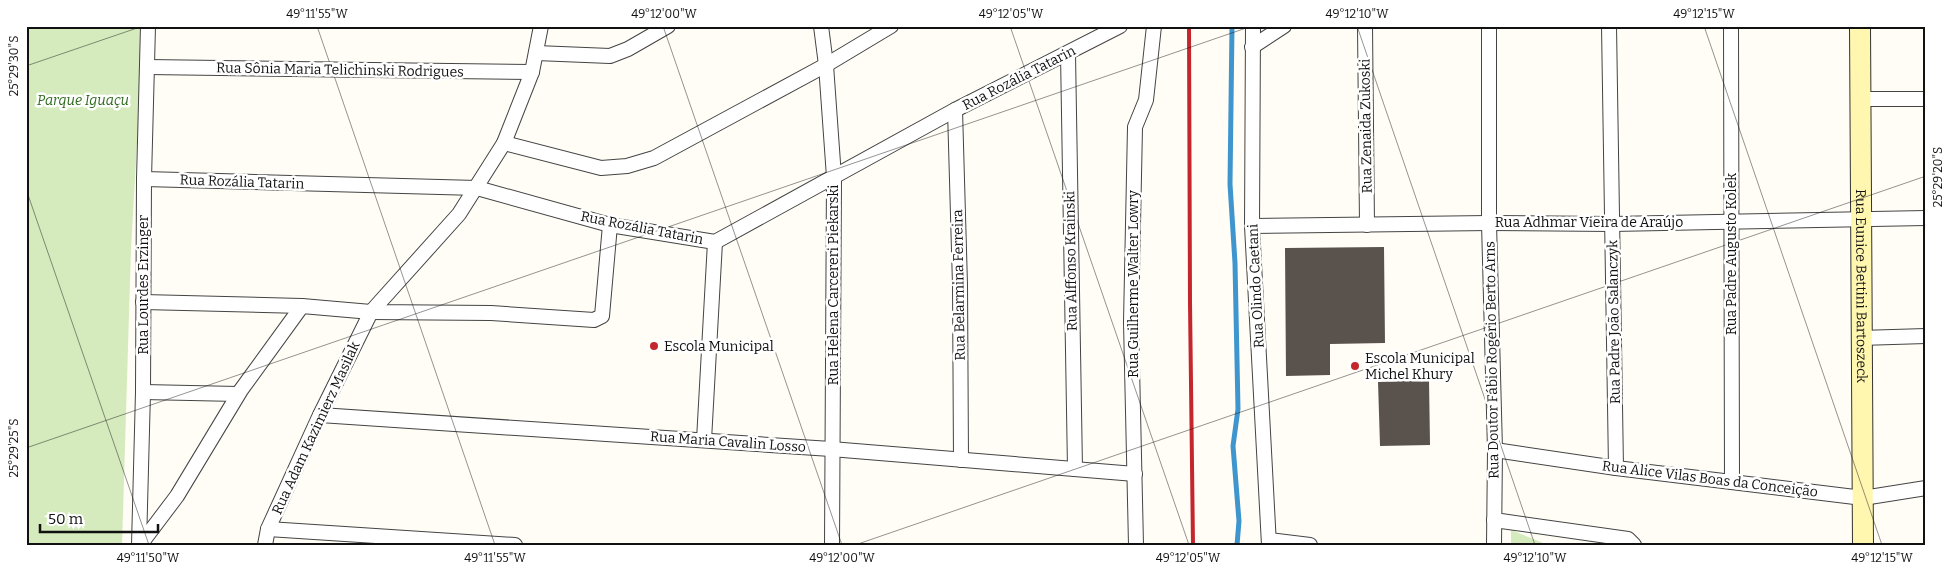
<svg xmlns="http://www.w3.org/2000/svg" width="1952" height="571" font-family="Bitter,serif">
	<style>
		.park { fill: #d5ebbd }
		.lines { fill: none; stroke-linecap: round; stroke-linejoin: round }
		.stream { stroke: #3f96cf; stroke-width: 5 }
		.building { fill: #5a524d }
		.street-casing { stroke: #444; stroke-width: 16 }
		.secondary-casing { stroke: #333; stroke-width: 22 }
		.street { stroke: #fff; stroke-width: 14 }
		.secondary { stroke: #fff6b0; stroke-width: 20 }
		.rail { stroke: #c4262e; stroke-width: 4 }
		.ticks { fill: none; stroke: #111; stroke-width: 1; stroke-opacity: 0.45 }
		.poi-dot { fill: #c4262e; stroke: #fff; stroke-width: 2 }
		.labels { text-anchor: middle; dominant-baseline: central; stroke-width: 5; stroke-linejoin: round; paint-order: stroke }
		.street-label { font-size: 14px; fill: #111; stroke: #fff }
		.park-label { font-size: 14px; font-style: italic; fill: #2f6b1f; stroke: #fff }
		.poi-label { font-size: 14px; fill: #111; stroke: #fff; text-anchor: start }
		.neatline { fill: none; stroke: #111; stroke-width: 2 }
		.ticks-label { font-size: 12px; text-anchor: middle; fill: #111 }
	</style>
	<rect width="100%" height="100%" fill="#fffdf5"/>
	<!-- park -->
	<g class="park">
		<path d="M26,26H140V90L131,249L122,545H26Z"/>
		<path d="M1511,530L1548,545H1511Z"/>
	</g>
	<g class="lines">
		<!-- stream -->
		<path class="stream" d="M1232,26L1230,184L1235,263L1238,409L1233,446L1239,521L1237,545"/>
	</g>
	<!-- building -->
	<g class="building">
		<path d="M1384,247L1385,343L1330,344V375L1286,376L1285,248Z"/>
		<path d="M1429,380L1430,445L1380,446L1378,382Z"/>
	</g>
	<g class="lines">
		<defs>
			<g id="street">
				<path d="M821,26L826,65L834,177L832,545"/>
				<path d="M1253,26L1252,226L1269,545"/>
				<path d="M1365,26L1367,225"/>
				<path d="M1489,26V223L1495,450L1494,545"/>
				<path d="M1609,26L1616,468"/>
				<path d="M1731,26L1732,482"/>
				<path d="M1252,47L1284,26"/>
				<path d="M536,53L610,56L628,49L668,26"/>
				<path d="M1068,54L1075,469"/>
				<path d="M148,67L532,72"/>
				<path d="M1861,99H1926"/>
				<path d="M955,110L960,285L961,460"/>
				<path d="M504,143L601,168L627,166L654,158L826,65L891,26"/>
				<path d="M144,179L477,188L610,225L715,242L955,110L1120,26"/>
				<path d="M1252,226L1489,223L1612,224L1926,218"/>
				<path d="M143,302L302,306"/>
				<path d="M1860,338L1926,336"/>
				<path d="M143,392L238,394"/>
				<path d="M320,415L831,449L1135,474"/>
				<path d="M704,440L715,242"/>
				<path d="M1495,450L1616,468L1863,498L1926,488"/>
				<path d="M1494,520L1628,539L1634,545"/>
				<path d="M268,529L515,545"/>
				<path d="M1269,540L1310,545"/>
				<path d="M139,545L143,392L144,179L148,26"/>
				<path d="M140,545L177,496L241,390L302,306L371,312L491,313L594,320L602,316L610,225"/>
				<path d="M265,545L268,529L320,415L371,312L459,214L504,143L532,72L541,26"/>
				<path d="M1136,545L1131,322L1135,127L1146,100L1154,26"/>
			</g>
			<g id="secondary">
				<path id="s1" d="M1860,26L1863,545"/>
			</g>
		</defs>
		<!-- street casing -->
		<use href="#street" class="street-casing"/>
		<!-- secondary casing -->
		<use href="#secondary" class="secondary-casing"/>
		<!-- street -->
		<use href="#street" class="street"/>
		<!-- secondary -->
		<use href="#secondary" class="secondary"/>
		<!-- rail -->
		<path class="rail" d="M1189,26L1190,303L1193,545"/>
	</g>
	<!-- ticks -->
	<path class="ticks" d="M317,26L495,545M663,26L842,545M1010,26L1189,545M1357,26L1535,545M1704,26L1882,545M26,66L143,26M26,189L149,545M26,448L1252,26M855,545L1926,176"/>
	<!-- markers -->
	<g class="poi-dot">
		<circle cx="654" cy="346" r="5"/>
		<circle cx="1355" cy="366" r="5"/>
	</g>
	<g class="labels">
		<!-- street labels -->
		<g class="street-label">
			<text transform="translate(340 70) rotate(1)">Rua Sônia Maria Telichinski Rodrigues</text>
			<text transform="translate(1019 78) rotate(-27)">Rua Rozália Tatarin</text>
			<text transform="translate(1366 126) rotate(-91)">Rua Zenaida Zukoski</text>
			<text transform="translate(242 182) rotate(2)">Rua Rozália Tatarin</text>
			<text x="1589" y="222">Rua Adhmar Vieira de Araújo</text>
			<text transform="translate(642 228) rotate(11)">Rua Rozália Tatarin</text>
			<text transform="translate(1731 254) rotate(-90)">Rua Padre Augusto Kolek</text>
			<text transform="translate(1071 261) rotate(-91)">Rua Alffonso Krainski</text>
			<text transform="translate(1133 284) rotate(-90)">Rua Guilherme Walter Lowry</text>
			<text transform="translate(143 285) rotate(-90)">Rua Lourdes Erzinger</text>
			<text transform="translate(833 285) rotate(-90)">Rua Helena Carcereri Piekarski</text>
			<text transform="translate(959 285) rotate(-91)">Rua Belarmina Ferreira</text>
			<text transform="translate(1256 286) rotate(-93)">Rua Olindo Caetani</text>
			<text stroke="none"><textPath href="#s1" startOffset="260">Rua Eunice Bettini Bartoszeck</textPath></text>
			<text transform="translate(1614 322) rotate(-91)">Rua Padre João Salanczyk</text>
			<text transform="translate(1492 360) rotate(-91)">Rua Doutor Fábio Rogério Berto Arns</text>
			<text transform="translate(316 428) rotate(-65)">Rua Adam Kazimierz Masilak</text>
			<text transform="translate(728 442) rotate(4)">Rua Maria Cavalin Losso</text>
			<text transform="translate(1710 479) rotate(7)">Rua Alice Vilas Boas da Conceição</text>
		</g>
		<!-- park labels -->
		<g class="park-label">
			<text x="83" y="100">Parque Iguaçu</text>
		</g>
		<!-- poi labels -->
		<g class="poi-label">
			<text x="664" y="346">Escola Municipal</text>
			<text x="1365" y="358">Escola Municipal<tspan x="1365" dy="16">Michel Khury</tspan></text>
		</g>
	</g>
	<!-- border -->
	<rect width="1952" height="571" fill="none" stroke="#ffffff" stroke-width="55"/>
	<!-- scale -->
	<path d="M40 524v8h118v-8" fill="none" stroke="#111111" stroke-width="2.5"/>
	<text x="48" y="524" font-size="15" fill="#111111" stroke="#ffffff" stroke-width="4" paint-order="stroke">50 m</text>
	<rect x="28" y="28" width="1896" height="516" class="neatline"/>
	<g class="ticks-label">
		<text x="317" y="18">49°11'55"W</text>
		<text x="664" y="18">49°12'00"W</text>
		<text x="1011" y="18">49°12'05"W</text>
		<text x="1357" y="18">49°12'10"W</text>
		<text x="1704" y="18">49°12'15"W</text>
		<text transform="translate(14 66) rotate(-90)" y="4">25°29'30"S</text>
		<text transform="translate(1938 177) rotate(-90)" y="4">25°29'20"S</text>
		<text transform="translate(14 448) rotate(-90)" y="4">25°29'25"S</text>
		<text x="148" y="562">49°11'50"W</text>
		<text x="495" y="562">49°11'55"W</text>
		<text x="842" y="562">49°12'00"W</text>
		<text x="1188" y="562">49°12'05"W</text>
		<text x="1535" y="562">49°12'10"W</text>
		<text x="1882" y="562">49°12'15"W</text>
	</g>
</svg>
